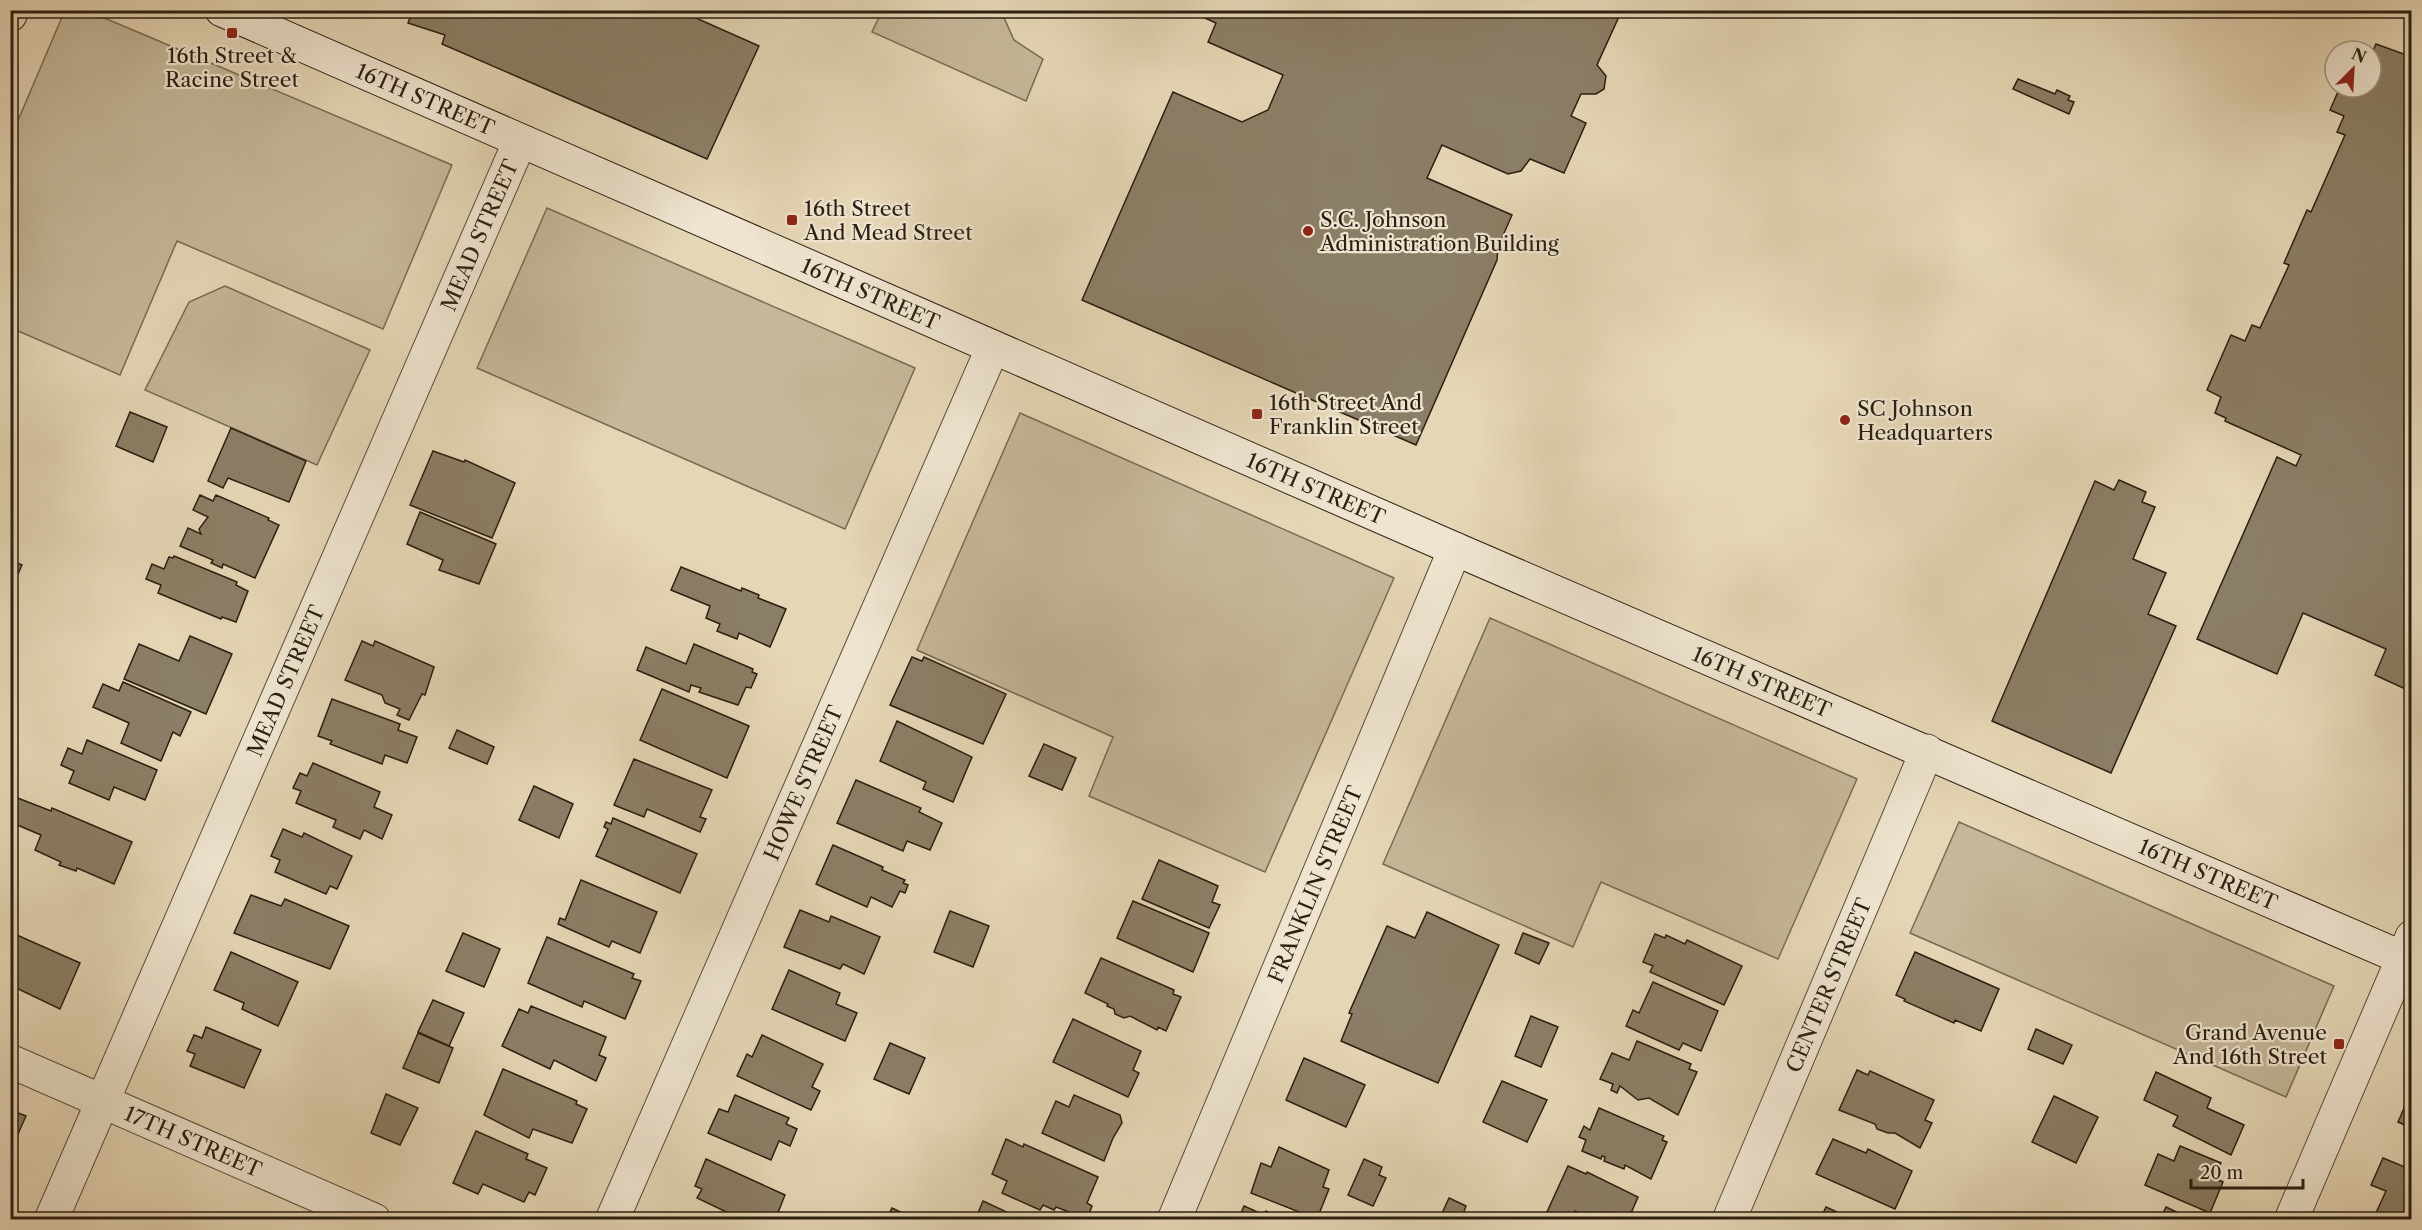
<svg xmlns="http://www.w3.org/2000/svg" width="2422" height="1230" font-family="'Libre Caslon Text',serif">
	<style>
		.green { fill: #c5b799; stroke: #786b55; stroke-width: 1.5 }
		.building { fill: #8b7e66; stroke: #2a1f11; stroke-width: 1.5 }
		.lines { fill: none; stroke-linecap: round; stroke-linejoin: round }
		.street-casing { stroke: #594d3a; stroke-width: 35 }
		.secondary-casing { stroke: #2a1f11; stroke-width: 35 }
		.primary-casing { stroke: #2a1f11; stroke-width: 35 }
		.street { stroke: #eee4cf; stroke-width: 33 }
		.secondary { stroke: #eee4cf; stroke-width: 33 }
		.primary { stroke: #e5d6b5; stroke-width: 33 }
		.poi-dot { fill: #8f2418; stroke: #eee4cf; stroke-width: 2 }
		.labels { text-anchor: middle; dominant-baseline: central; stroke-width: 4.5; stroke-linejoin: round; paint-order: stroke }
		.poi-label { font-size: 21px; fill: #2a1f11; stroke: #eee4cf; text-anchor: start }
		.street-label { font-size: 21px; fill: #2a1f11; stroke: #eee4cf }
	</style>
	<rect width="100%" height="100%" fill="#e5d6b5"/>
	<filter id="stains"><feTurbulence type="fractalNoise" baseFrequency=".00333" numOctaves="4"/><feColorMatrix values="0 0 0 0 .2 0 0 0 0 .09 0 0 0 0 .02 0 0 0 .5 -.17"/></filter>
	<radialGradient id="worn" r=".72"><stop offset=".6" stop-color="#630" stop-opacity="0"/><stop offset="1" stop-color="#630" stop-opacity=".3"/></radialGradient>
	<!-- green -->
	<g class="green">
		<path d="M65,10L88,11L452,165L383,329L177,241L120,375L11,328V137Z"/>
		<path d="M882,11H1001L1014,40L1043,59L1026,101L872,32Z"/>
		<path d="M547,208L915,368L845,529L477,368Z"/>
		<path d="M225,286L370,350L317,465L145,390L189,302Z"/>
		<path d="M1020,413L1394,578L1265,872L1089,796L1113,737L917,650Z"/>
		<path d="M1490,618L1857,779L1778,959L1601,882L1573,947L1383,864Z"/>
		<path d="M1959,822L2334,986L2286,1097L1910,933Z"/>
	</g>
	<!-- building -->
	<g class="building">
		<path d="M413,10H678L759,46L707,159L442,44L445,35L408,23Z"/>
		<path d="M1187,10H1622L1597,65L1606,76L1604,89L1596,94H1581L1571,116L1586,123L1564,173L1530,159L1521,171L1508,174L1442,145L1427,178L1512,215L1498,247L1497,260L1416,445L1082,300L1173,92L1242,122L1268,110L1283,75L1208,42L1216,23Z"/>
		<path d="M2376,44L2412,57V692L2375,675L2386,649L2303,613L2277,674L2197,639L2277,457L2296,466L2301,455L2225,421L2226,418L2215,413L2221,397L2207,390L2231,335L2245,341L2252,325L2260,328L2289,265L2284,263L2307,210L2311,212L2345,135L2337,132L2344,116L2330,110L2340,87H2371V55Z"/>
		<path d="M2018,79L2055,94L2057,90L2070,96L2068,100L2074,102L2069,114L2013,89Z"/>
		<path d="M130,412L167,427L153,462L116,446Z"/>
		<path d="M231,428L306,461L289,502L228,478L223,488L208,481Z"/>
		<path d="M433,451L464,462L465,460L515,483L492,538L410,505Z"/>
		<path d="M2119,480L2146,492L2142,502L2155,507L2133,559L2166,573L2148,614L2176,626L2111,773L1992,721L2095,481L2114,490Z"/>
		<path d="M200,495L213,501L216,495L269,518L268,520L279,525L255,578L223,564L222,568L211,563L213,560L180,546L188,528L201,534L199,529L208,517L193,510Z"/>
		<path d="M420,512L496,544L479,584L439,570L443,560L407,544Z"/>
		<path d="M174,556L237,582L236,585L248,591L236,622L222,617L221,619L158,593L161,585L146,579L152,564L164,569L169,557L173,558Z"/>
		<path d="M10,560L22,565L10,592Z"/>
		<path d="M681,567L741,591L742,588L759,595L758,598L786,609L770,647L739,633L737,639L717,631L720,624L706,618L710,606L671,590Z"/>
		<path d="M190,636L232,654L206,714L124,679L139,644L179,661Z"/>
		<path d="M362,641L373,646L375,641L434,667L425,695L422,694L409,720L397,715L400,709L385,703L382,695L345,680Z"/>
		<path d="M694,644L753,669L752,672L757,674L751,688L746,687L738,705L699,692L701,688L691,685L689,692L637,670L646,647L686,664Z"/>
		<path d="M912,657L922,661L924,657L1006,694L983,744L890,705Z"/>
		<path d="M123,682L191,712L180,736L173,732L161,761L121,743L129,723L93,707L103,684L119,691Z"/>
		<path d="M662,689L749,726L727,778L640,740Z"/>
		<path d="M332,699L400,724L398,730L417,737L407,763L385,755L382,764L330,744L332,741L318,736Z"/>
		<path d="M897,721L972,757L953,802L923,789L926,782L880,761Z"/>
		<path d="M457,730L494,747L487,764L449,748Z"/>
		<path d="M87,740L157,770L145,800L114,787L109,800L69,783L74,771L61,765L68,748L82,754Z"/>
		<path d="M1044,744L1076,758L1062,790L1029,776Z"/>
		<path d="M634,759L712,790L700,817L706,819L700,832L647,809L644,817L614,805Z"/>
		<path d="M313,763L380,792L374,807L392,815L382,839L364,830L360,839L333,827L336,820L296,803L301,791L293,788L300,773L307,776Z"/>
		<path d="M856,780L921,808L919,812L942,823L930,850L907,841L903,851L837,823Z"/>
		<path d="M534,786L573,804L559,838L519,820Z"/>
		<path d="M10,795L51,811L52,808L132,842L114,884L77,868L76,871L59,865L61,862L35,850L41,835L10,822Z"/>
		<path d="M613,818L697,854L680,893L596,856L608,829L604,827L606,822L611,824Z"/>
		<path d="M283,829L302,837L304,833L352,856L337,889L330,886L326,894L275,872L280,860L271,856Z"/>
		<path d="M833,845L883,867L882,870L905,880L903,883L908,885L905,893L900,891L892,907L871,897L867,907L816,884Z"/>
		<path d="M1159,860L1218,886L1212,902L1220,905L1209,928L1142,899Z"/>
		<path d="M581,880L657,912L640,953L612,941L609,947L558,924L560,918L565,920Z"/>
		<path d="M251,895L281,906L285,899L349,926L330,969L234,933Z"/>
		<path d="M1133,901L1209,933L1193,972L1117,938Z"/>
		<path d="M800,910L829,922L831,916L880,937L864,974L843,964L840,969L784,947Z"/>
		<path d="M950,911L989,926L973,967L934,952Z"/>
		<path d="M1427,912L1499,945L1438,1083L1341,1041L1352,1014L1349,1013L1387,926L1415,938Z"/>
		<path d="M10,932L80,963L60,1009L10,985Z"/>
		<path d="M463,933L500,949L484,987L446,971Z"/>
		<path d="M1523,933L1549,943L1539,964L1515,953Z"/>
		<path d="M1655,934L1665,938L1666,935L1685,944L1687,940L1742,966L1724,1005L1650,972L1653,966L1643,962Z"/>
		<path d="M547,937L634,974L632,978L641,981L625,1019L584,1001L582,1007L528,983Z"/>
		<path d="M231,952L298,982L278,1026L242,1009L244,1003L214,990Z"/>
		<path d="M1915,952L1999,989L1981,1031L1955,1020L1954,1023L1904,1001L1905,999L1896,995Z"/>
		<path d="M1101,958L1174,990L1173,994L1181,997L1166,1031L1158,1027L1157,1030L1130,1016L1124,1018L1115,1014L1114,1009L1107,1006L1108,1004L1085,993Z"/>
		<path d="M789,970L840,993L836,1004L857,1013L845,1041L772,1009Z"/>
		<path d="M1653,982L1718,1011L1701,1051L1683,1043L1679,1050L1626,1026L1633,1010L1639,1013Z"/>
		<path d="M433,1000L464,1013L449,1046L418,1032Z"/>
		<path d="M531,1006L606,1037L599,1055L606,1058L596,1081L554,1060L550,1069L502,1046L519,1009L528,1013Z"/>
		<path d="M1531,1016L1558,1027L1541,1067L1515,1056Z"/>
		<path d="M1073,1019L1141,1051L1133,1070L1139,1073L1128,1097L1053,1062Z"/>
		<path d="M206,1027L261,1050L244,1088L190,1066L195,1054L187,1051L194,1035L202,1038Z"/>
		<path d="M2036,1029L2072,1045L2063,1064L2028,1049Z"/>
		<path d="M418,1033L453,1048L439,1083L403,1068Z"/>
		<path d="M762,1035L823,1064L812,1087L820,1091L811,1110L737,1076L747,1054L752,1057Z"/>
		<path d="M1637,1041L1691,1064L1689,1069L1697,1072L1678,1115L1649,1098L1638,1100L1620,1086L1617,1093L1611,1090L1613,1084L1600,1079L1612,1053L1629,1060Z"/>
		<path d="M890,1043L925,1058L909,1094L874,1079Z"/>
		<path d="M1304,1058L1365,1085L1346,1127L1286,1100Z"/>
		<path d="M503,1069L577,1101L576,1104L587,1109L572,1143L533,1129L529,1138L484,1115Z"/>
		<path d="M1857,1070L1868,1075L1870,1071L1934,1100L1925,1120L1932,1123L1920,1148L1895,1133H1888L1877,1129L1875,1124L1839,1110Z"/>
		<path d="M2156,1072L2211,1098L2207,1108L2244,1125L2231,1155L2173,1126L2178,1116L2144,1100Z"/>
		<path d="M1502,1081L1547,1100L1527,1142L1483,1122Z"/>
		<path d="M2412,1090V1128L2398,1122Z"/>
		<path d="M386,1094L418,1108L400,1145L371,1133Z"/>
		<path d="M735,1095L789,1118L786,1124L797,1129L790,1146L779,1141L771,1160L708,1133L719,1109L728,1112Z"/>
		<path d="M1074,1095L1120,1115L1122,1123L1113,1138L1104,1161L1042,1133L1056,1101L1069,1107Z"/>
		<path d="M2054,1096L2098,1117L2076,1163L2032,1142Z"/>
		<path d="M1599,1108L1664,1136L1662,1140L1667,1142L1651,1179L1625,1165L1624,1169L1604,1161L1605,1157L1602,1156L1601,1159L1582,1151L1586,1140L1579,1137L1584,1126L1590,1130Z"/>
		<path d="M10,1110L26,1116L10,1152Z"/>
		<path d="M476,1131L528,1154L526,1159L547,1168L535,1195L529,1192L524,1202L483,1184L478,1194L453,1183Z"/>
		<path d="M1006,1139L1023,1147L1024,1144L1098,1177L1087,1203L1092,1206L1087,1219L1056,1207L1054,1210L1043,1205L1040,1210L1002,1193L1007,1181L992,1174Z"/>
		<path d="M1833,1139L1866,1153L1868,1149L1912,1171L1895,1209L1816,1174Z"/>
		<path d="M2180,1146L2221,1163L2214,1178L2223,1182L2210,1213L2145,1185L2158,1154L2174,1161Z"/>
		<path d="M1279,1147L1329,1170L1323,1187L1329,1189L1317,1219L1251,1193L1261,1163L1271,1167Z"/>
		<path d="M2383,1158L2412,1170V1220H2390L2376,1213L2386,1191L2371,1185Z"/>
		<path d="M706,1159L785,1195L775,1220L759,1214L757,1220H743L697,1198L702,1189L695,1186Z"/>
		<path d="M1364,1159L1382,1167L1379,1175L1386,1178L1373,1206L1348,1195Z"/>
		<path d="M1568,1166L1586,1174L1587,1172L1638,1197L1628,1220H1594L1575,1211L1571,1220H1563L1547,1212Z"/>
		<path d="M1449,1198L1466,1206L1461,1220H1439Z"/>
		<path d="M983,1201L1024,1220H975Z"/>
		<path d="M1244,1206L1264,1215L1266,1211L1278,1217L1277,1220H1238Z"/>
		<path d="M1826,1207L1854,1220H1820Z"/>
		<path d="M2166,1207L2193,1220H2160Z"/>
		<path d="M892,1208L917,1220H886Z"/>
	</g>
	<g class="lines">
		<defs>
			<g id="street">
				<path id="s1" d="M10,1061L374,1220"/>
				<path id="s2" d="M51,1220L520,141"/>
				<path id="s3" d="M612,1220L993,347"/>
				<path id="s4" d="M1174,1220L1455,549"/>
				<path id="s5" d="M1729,1220L1927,751"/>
				<path d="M2291,1220L2412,937"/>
			</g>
			<g id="secondary">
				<path id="s6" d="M222,10L1455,549L2412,962"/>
			</g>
			<path id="primary" d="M10,15L12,10"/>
		</defs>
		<!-- street casing -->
		<use href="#street" class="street-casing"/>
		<!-- secondary casing -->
		<use href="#secondary" class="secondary-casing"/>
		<!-- primary casing -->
		<use href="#primary" class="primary-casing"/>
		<!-- street -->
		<use href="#street" class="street"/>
		<!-- secondary -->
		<use href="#secondary" class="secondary"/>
		<!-- primary -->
		<use href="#primary" class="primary"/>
	</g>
	<!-- markers -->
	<g class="poi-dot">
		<rect x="226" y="27" width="12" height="12" rx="3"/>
		<rect x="786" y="214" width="12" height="12" rx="3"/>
		<circle cx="1308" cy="231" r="6"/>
		<rect x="1251" y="408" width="12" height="12" rx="3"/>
		<circle cx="1845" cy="420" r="6"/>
		<rect x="2333" y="1038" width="12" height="12" rx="3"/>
	</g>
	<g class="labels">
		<!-- poi labels -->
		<g class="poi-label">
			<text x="232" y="55" text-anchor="middle">16th Street &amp;<tspan x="232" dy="24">Racine Street</tspan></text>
			<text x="804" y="208">16th Street<tspan x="804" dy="24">And Mead Street</tspan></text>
			<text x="1320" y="219">S.C. Johnson<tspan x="1320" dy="24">Administration Building</tspan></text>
			<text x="1269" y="402">16th Street And<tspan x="1269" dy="24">Franklin Street</tspan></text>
			<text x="1857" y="408">SC Johnson<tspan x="1857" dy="24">Headquarters</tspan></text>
			<text x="2327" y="1032" text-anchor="end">Grand Avenue<tspan x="2327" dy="24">And 16th Street</tspan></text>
		</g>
		<!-- street labels -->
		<g class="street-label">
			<text stroke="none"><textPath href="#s6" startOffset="222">16TH STREET</textPath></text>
			<text stroke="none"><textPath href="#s2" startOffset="1074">MEAD STREET</textPath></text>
			<text stroke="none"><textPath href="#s6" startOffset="708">16TH STREET</textPath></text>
			<text stroke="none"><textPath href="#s6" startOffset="1194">16TH STREET</textPath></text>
			<text stroke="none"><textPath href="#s2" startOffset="588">MEAD STREET</textPath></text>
			<text stroke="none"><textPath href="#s6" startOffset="1680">16TH STREET</textPath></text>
			<text stroke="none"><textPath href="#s3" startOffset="477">HOWE STREET</textPath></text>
			<text stroke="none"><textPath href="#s6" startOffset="2166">16TH STREET</textPath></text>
			<text stroke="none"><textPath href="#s4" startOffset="364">FRANKLIN STREET</textPath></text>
			<text stroke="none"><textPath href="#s5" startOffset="255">CENTER STREET</textPath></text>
			<text stroke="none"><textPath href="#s1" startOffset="200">17TH STREET</textPath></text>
		</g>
	</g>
	<!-- margin -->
	<rect width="2422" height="1230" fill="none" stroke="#e5d6b5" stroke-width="36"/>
	<rect x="12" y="12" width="2398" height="1206" fill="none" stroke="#2a1f11" stroke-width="3"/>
	<rect x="18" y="18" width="2386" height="1194" fill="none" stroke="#2a1f11" stroke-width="1.5"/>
	<!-- north arrow -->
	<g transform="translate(2353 69) rotate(24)"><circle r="28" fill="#eee4cf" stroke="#a09583" stroke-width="1.5"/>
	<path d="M0-4.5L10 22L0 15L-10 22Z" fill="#8f2418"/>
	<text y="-9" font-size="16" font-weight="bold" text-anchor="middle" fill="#2a1f11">N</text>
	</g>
	<!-- scale -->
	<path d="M2191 1179v9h112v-9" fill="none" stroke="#2a1f11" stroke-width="3"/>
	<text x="2200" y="1179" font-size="18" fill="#2a1f11" stroke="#eee4cf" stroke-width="4.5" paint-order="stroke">20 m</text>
	<rect width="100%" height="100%" filter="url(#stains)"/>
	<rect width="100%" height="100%" fill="url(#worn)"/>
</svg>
